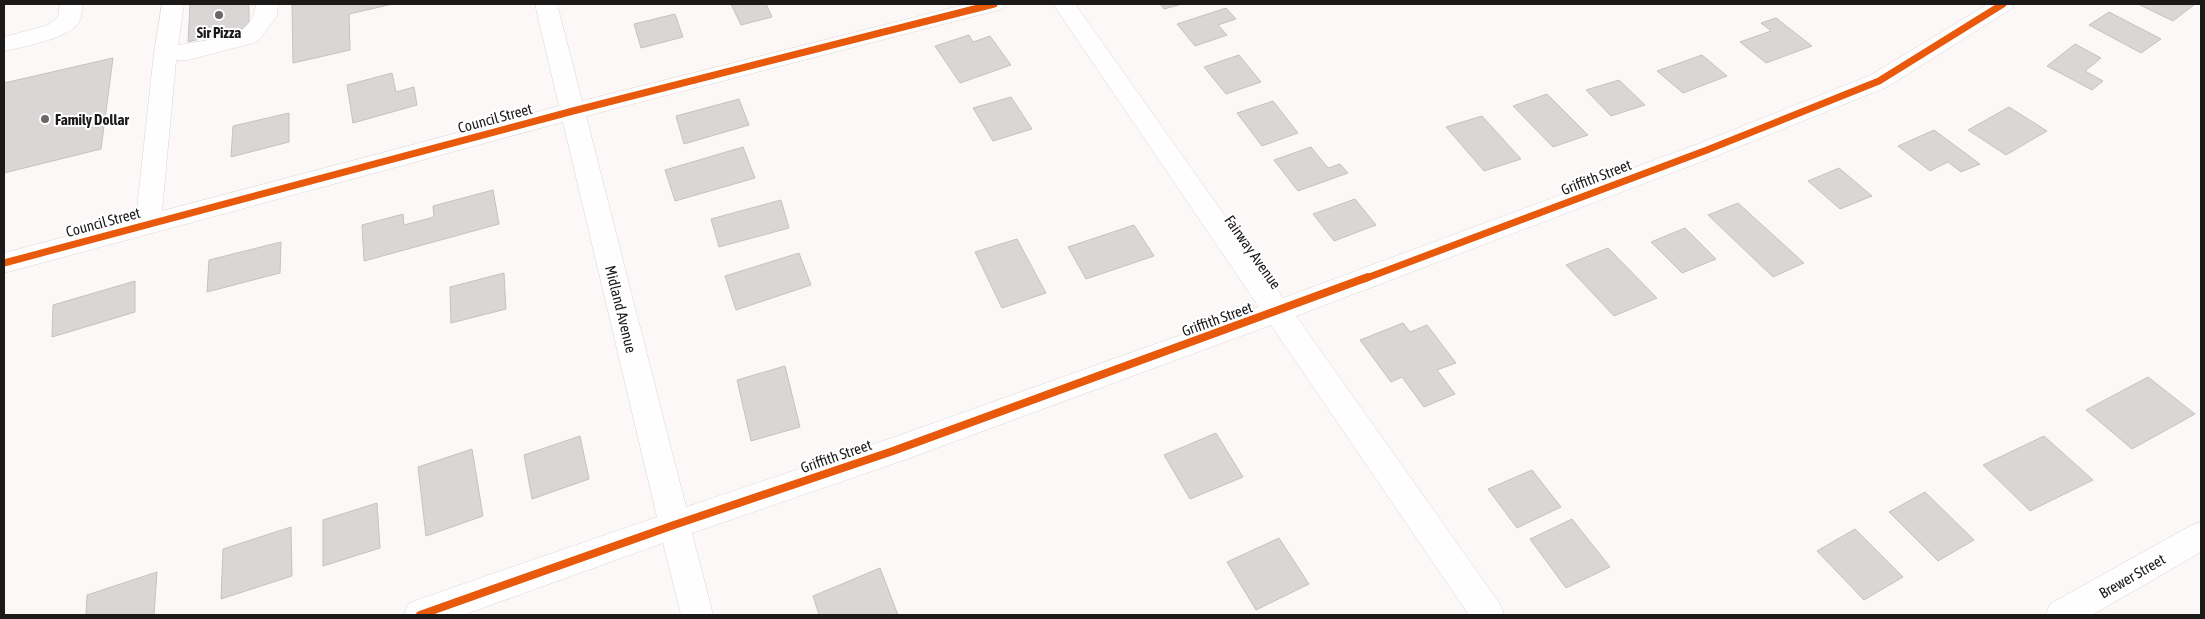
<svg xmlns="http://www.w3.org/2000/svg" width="2205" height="619" font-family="'Asap Condensed',sans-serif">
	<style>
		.building { fill: #dad6d6; stroke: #c6c2c2 }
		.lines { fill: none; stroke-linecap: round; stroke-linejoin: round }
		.minor-casing { stroke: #dad6d6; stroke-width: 1 }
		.minor { fill: #fffefe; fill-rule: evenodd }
		.cycleway-far1-casing { stroke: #fff; stroke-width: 9 }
		.cycleway-casing { stroke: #fff; stroke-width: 11 }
		.cycleway-far1 { stroke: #e8590c; stroke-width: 7 }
		.cycleway { stroke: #e8590c; stroke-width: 8 }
		.poi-dot { fill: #6b6767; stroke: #fff; stroke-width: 2 }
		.labels { text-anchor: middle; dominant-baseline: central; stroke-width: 4; stroke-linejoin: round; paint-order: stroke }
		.poi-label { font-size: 15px; font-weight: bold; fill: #1c1919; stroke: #fff }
		.street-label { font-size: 15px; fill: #1c1919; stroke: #fff }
	</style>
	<rect width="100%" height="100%" fill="#fdf8f8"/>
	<!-- building -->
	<g class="building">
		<path d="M190,4H249V27L188,42Z"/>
		<path d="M292,4H393L349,14L350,50L293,63Z"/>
		<path d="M731,4H766L772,17L741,25Z"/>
		<path d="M1160,4H1182L1164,9Z"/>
		<path d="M2138,4H2195L2173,21Z"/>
		<path d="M1226,8L1236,19L1218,25L1227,35L1195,46L1177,24Z"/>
		<path d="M2109,12L2161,39L2141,53L2089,25Z"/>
		<path d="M675,14L683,37L641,48L634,24Z"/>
		<path d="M1776,18L1812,46L1766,63L1740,42L1771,31L1761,23Z"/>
		<path d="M969,35L973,42L990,36L1011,65L960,83L935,46Z"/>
		<path d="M2075,44L2101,58L2085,71L2103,81L2092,90L2047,66Z"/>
		<path d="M1239,55L1261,82L1226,94L1204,67Z"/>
		<path d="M1702,55L1727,76L1683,93L1657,71Z"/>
		<path d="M113,58L101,149L4,173V83Z"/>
		<path d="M392,73L396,92L414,87L417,105L353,123L347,85Z"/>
		<path d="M1619,80L1645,105L1611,116L1586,90Z"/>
		<path d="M1547,94L1588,135L1553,147L1513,106Z"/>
		<path d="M1011,97L1032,129L993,141L973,108Z"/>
		<path d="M739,99L749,125L684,144L676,116Z"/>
		<path d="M1273,101L1298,133L1262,146L1237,113Z"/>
		<path d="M2009,107L2047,131L2006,155L1968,130Z"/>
		<path d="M289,113V142L231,157L233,126Z"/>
		<path d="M1482,116L1521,159L1484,171L1446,127Z"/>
		<path d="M1934,130L1980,164L1961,172L1948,162L1930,171L1898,146Z"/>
		<path d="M743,147L755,178L675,201L665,170Z"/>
		<path d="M1311,147L1328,168L1340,164L1348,173L1298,191L1274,160Z"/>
		<path d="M1839,168L1872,196L1840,209L1808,181Z"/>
		<path d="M493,190L499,224L364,261L362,225L403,214L404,225L434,217L433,206Z"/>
		<path d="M1355,199L1376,225L1334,241L1313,214Z"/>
		<path d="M781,200L789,228L719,247L711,219Z"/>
		<path d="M1738,203L1804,263L1773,277L1708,215Z"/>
		<path d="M1134,225L1154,256L1086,279L1068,247Z"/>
		<path d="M1685,228L1716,259L1682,273L1651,242Z"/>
		<path d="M1017,239L1046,293L1002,308L975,252Z"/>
		<path d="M281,242L280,273L207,292L209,260Z"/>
		<path d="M1608,248L1657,298L1614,316L1566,265Z"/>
		<path d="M799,253L811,285L736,310L725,276Z"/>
		<path d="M504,273L506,309L451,323L450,287Z"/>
		<path d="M135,281V312L52,337L53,305Z"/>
		<path d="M1403,323L1410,332L1427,325L1456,363L1437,370L1455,394L1424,407L1402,377L1391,382L1360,340Z"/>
		<path d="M785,366L800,427L751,441L737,380Z"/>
		<path d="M2148,377L2195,414L2132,449L2086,410Z"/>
		<path d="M1216,433L1243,477L1190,499L1164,455Z"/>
		<path d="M580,436L589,479L532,499L524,455Z"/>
		<path d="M2044,436L2093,480L2030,511L1983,465Z"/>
		<path d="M472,449L483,516L426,536L418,467Z"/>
		<path d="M1532,470L1561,507L1517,528L1488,489Z"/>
		<path d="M1925,492L1974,540L1938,561L1889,512Z"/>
		<path d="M377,503L380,548L323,566V520Z"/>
		<path d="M1572,519L1610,567L1566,588L1530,539Z"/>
		<path d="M291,527L292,576L221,599L223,549Z"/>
		<path d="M1855,529L1903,577L1864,600L1817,551Z"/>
		<path d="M1279,538L1309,584L1256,610L1227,562Z"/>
		<path d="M880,568L898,615H819L813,596Z"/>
		<path d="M157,572L154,615H86L87,595Z"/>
	</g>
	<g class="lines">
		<defs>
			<g id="minor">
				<path d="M60,4H82C82,9 82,15 80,20C74,38 21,47 4,51V37L48,25L58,17Z"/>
				<path d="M162,4H184L178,45C188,44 235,36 242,30C251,23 255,14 256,4H278L277,16L257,42L188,60H176L162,211L559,106L535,4H557L582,101L967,4H1005L1002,9L586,116L686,507L892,438L1259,307L1053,4H1075L1283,298L1698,144L1871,75L1988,4H2014L2011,9L1887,87L1716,156L1296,316L1500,604L1504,615H1469L1271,325L904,460L692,533L713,615H681L663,543L463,615H404L408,604L420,599L657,517L563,122L4,273V253L136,218L154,53Z"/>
				<path d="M2201,522V552L2092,615H2046L2050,604L2190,526Z"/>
			</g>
		</defs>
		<!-- minor casing -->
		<use href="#minor" class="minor-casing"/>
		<!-- minor -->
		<use href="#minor" class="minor"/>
		<defs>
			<g id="cycleway-far1">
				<path d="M4,263L573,111L994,4"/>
				<path d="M1364,279L1707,150L1879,81L2003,4"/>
			</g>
			<path id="cycleway" d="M420,615L674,525L893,451L1368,277"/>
		</defs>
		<!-- cycleway-far1 casing -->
		<use href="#cycleway-far1" class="cycleway-far1-casing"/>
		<!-- cycleway casing -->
		<use href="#cycleway" class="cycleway-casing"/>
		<!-- cycleway-far1 -->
		<use href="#cycleway-far1" class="cycleway-far1"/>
		<!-- cycleway -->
		<use href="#cycleway" class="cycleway"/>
	</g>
	<!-- markers -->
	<g class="poi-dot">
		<circle cx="219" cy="15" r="5"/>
		<circle cx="45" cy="119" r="5"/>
	</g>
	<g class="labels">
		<!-- poi labels -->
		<g class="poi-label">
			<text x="219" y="32">Sir Pizza</text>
			<text x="55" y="119" text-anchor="start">Family Dollar</text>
		</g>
		<!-- street labels -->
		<g class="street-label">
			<text transform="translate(495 118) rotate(-15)">Council Street</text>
			<text transform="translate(1596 177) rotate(-21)">Griffith Street</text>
			<text transform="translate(103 222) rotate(-15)">Council Street</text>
			<text transform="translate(1253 252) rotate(55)">Fairway Avenue</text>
			<text transform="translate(621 309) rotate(76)">Midland Avenue</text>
			<text transform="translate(1217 319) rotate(-20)">Griffith Street</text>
			<text transform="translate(836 456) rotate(-19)">Griffith Street</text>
			<text transform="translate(2132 576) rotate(-30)">Brewer Street</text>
		</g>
	</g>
	<!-- border -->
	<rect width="2205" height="619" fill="none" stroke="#1c1919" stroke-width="10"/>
</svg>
